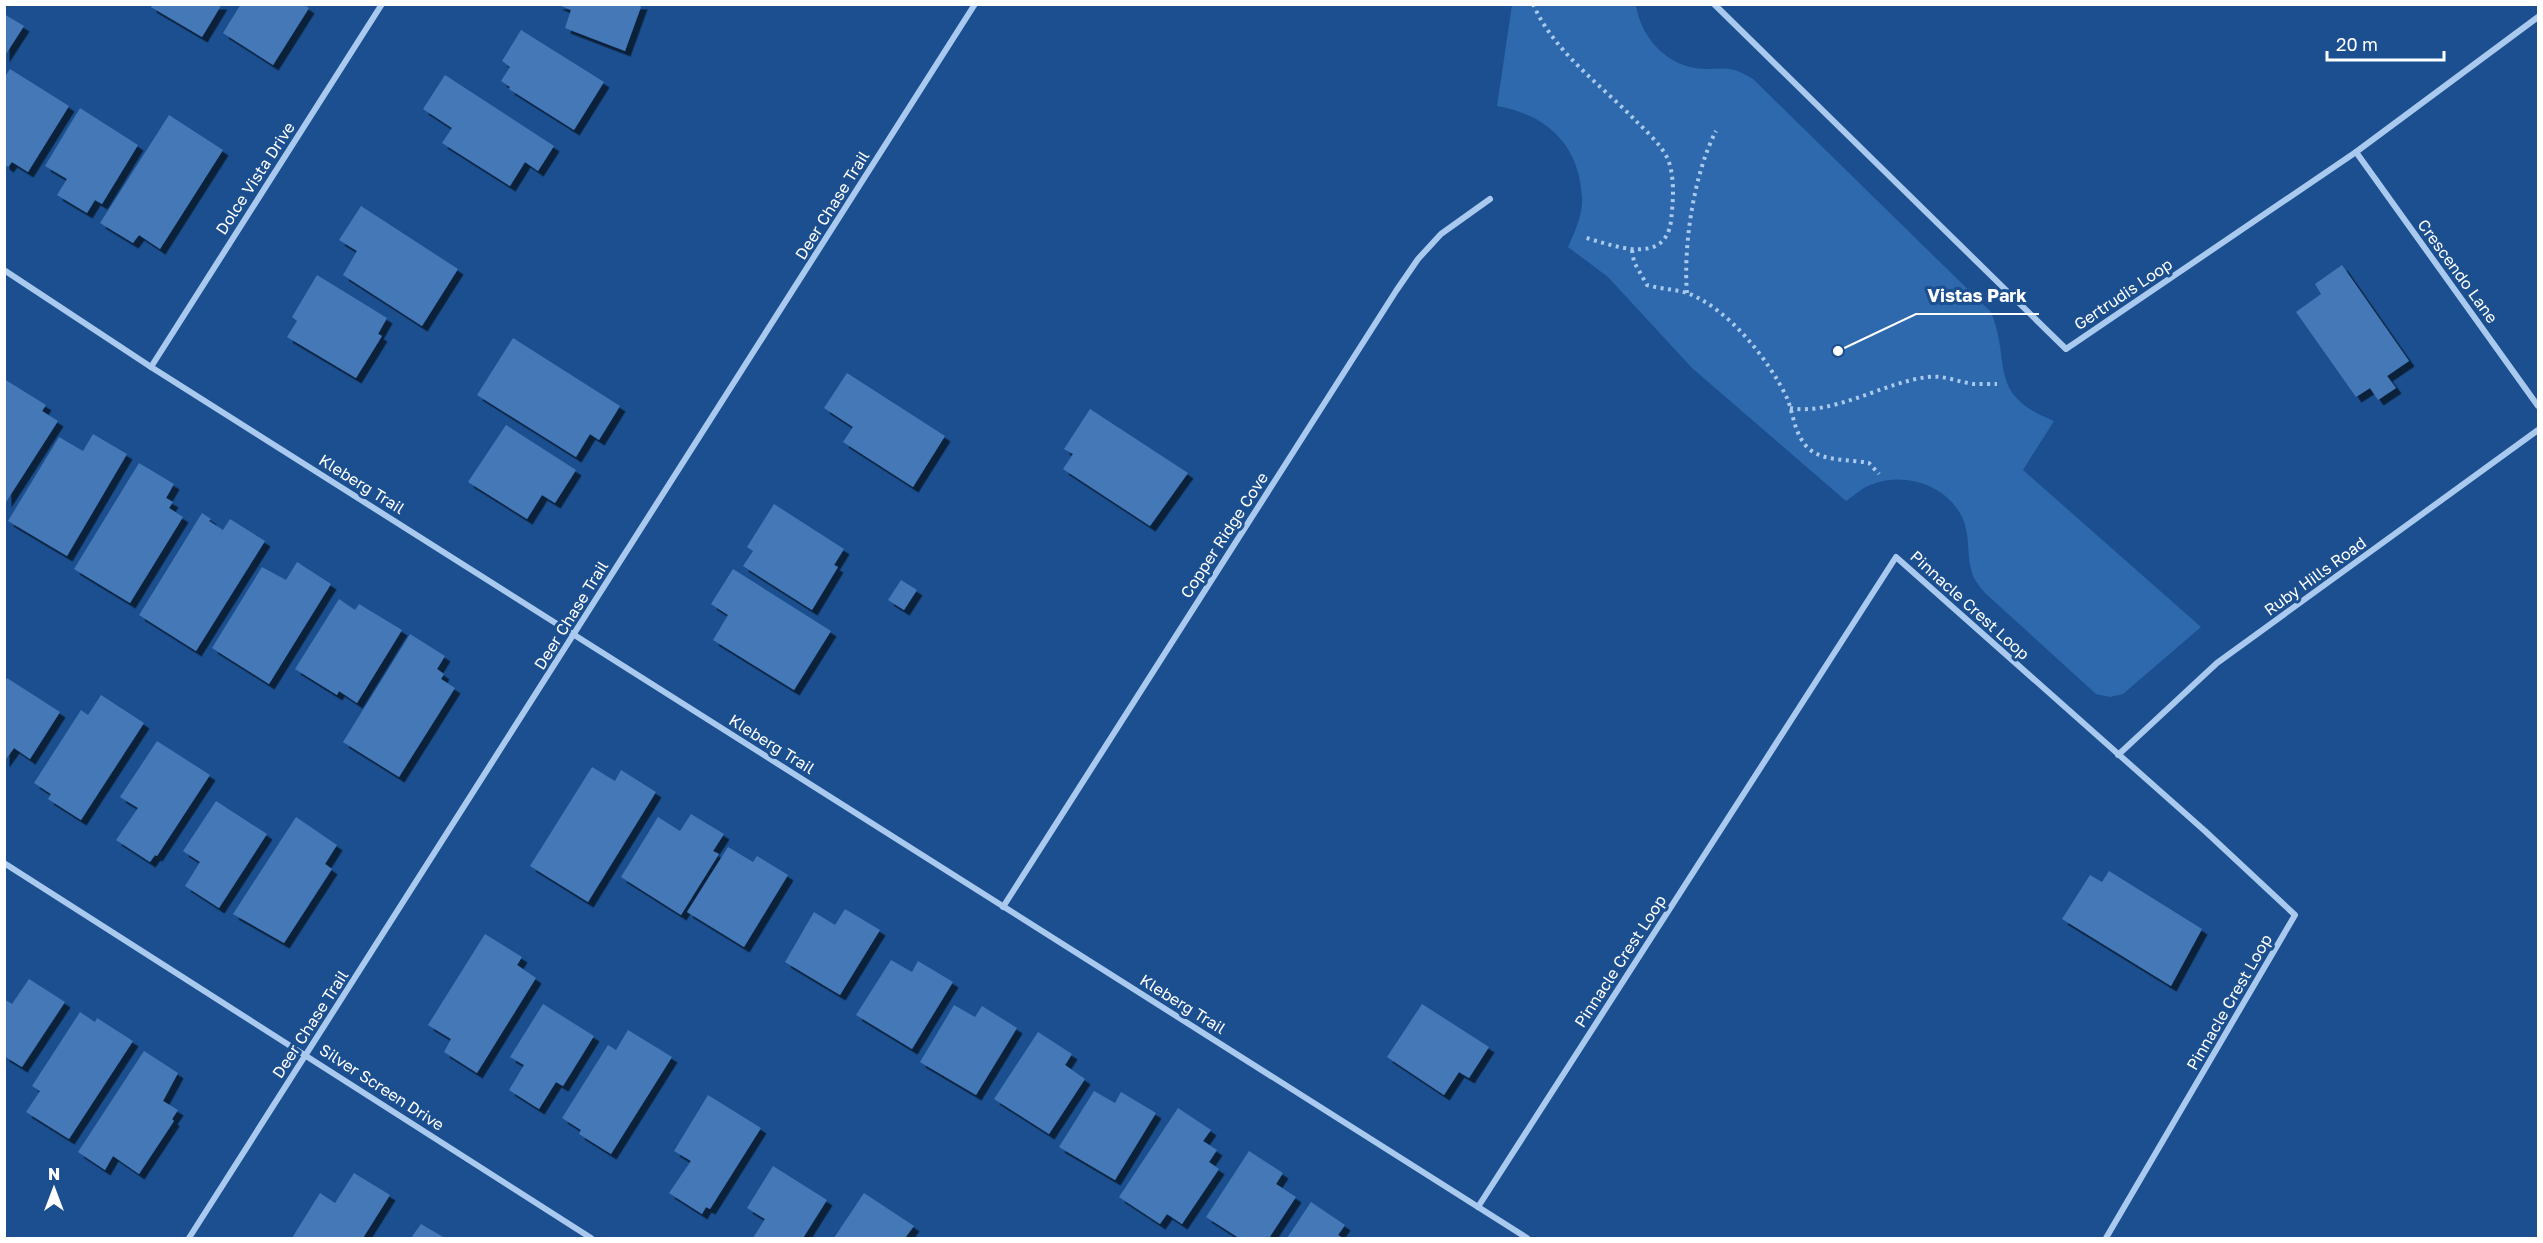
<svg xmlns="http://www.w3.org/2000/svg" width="2543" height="1243" font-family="'Golos Text',sans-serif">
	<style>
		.green { fill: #2e69ad }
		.building { fill: #4478b7; filter: url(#shadow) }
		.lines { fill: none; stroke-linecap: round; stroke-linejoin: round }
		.path { stroke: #a9c9ee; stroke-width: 4; stroke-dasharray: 3 4.5; stroke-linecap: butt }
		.minor { stroke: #a9c9ee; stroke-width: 6 }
		.labels { text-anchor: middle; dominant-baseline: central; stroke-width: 6; stroke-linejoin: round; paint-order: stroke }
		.street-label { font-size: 16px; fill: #fff; stroke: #1b4f8f }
		.leader { fill: none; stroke: #fff; stroke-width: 2 }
		.callout-dot { fill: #fff; stroke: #1b4f8f; stroke-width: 2 }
		.callout-label { font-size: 18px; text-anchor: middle; font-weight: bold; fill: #fff; stroke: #1b4f8f; stroke-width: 6; stroke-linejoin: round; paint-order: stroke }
	</style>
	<defs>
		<filter id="shadow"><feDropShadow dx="5.5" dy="5.5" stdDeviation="0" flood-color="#0009"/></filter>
	</defs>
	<rect width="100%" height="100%" fill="#1b4f8f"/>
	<!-- green -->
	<path class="green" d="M1512,5H1636C1640,35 1664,63 1695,68C1722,72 1725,62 1753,79L1991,312C2012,364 1986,394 2054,421L2023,470L2201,627L2123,694L2110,697L2096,694L1985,593C1982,589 1977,584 1974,578C1965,558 1972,535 1961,515C1945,485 1905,472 1873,484C1863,487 1855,495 1846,501L1692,368L1608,277L1568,247C1574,233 1583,215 1582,199C1580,145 1547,115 1497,106Z"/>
	<!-- building -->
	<g class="building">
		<path d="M152,4H222L202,37L151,7Z"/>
		<path d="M241,4H303L309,8L273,65L223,33Z"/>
		<path d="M556,4H642L625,51L565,28L571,10Z"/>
		<path d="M4,14L24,26L4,57Z"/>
		<path d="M521,30L604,82L574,130L509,89L510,87L501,81L510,67L502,61Z"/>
		<path d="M10,69L69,106L28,172L12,162L8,167L4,164V78Z"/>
		<path d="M445,75L554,146L538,171L525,162L510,186L442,143L452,128L423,109Z"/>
		<path d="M80,108L138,145L102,204L95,200L87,213L57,195L67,179L45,166Z"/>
		<path d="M169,115L223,150L160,249L139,235L133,243L100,223Z"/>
		<path d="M361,206L458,269L422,326L343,275L357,251L339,240Z"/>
		<path d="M2342,265L2409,361L2387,376L2396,388L2378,400L2370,388L2356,397L2296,312L2321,294L2315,284Z"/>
		<path d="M317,275L387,318L378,334L382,336L356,378L287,337L297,321L292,317Z"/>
		<path d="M513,338L620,406L599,440L590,434L576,457L477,395Z"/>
		<path d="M847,373L945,436L913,487L843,442L853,427L824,408Z"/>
		<path d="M4,379L46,405L42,411L58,421L6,502Z"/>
		<path d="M1090,409L1188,473L1150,526L1063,469L1073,454L1064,449Z"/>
		<path d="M506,425L576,470L555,503L542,495L527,519L468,482Z"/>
		<path d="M93,434L127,454L67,556L8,521L59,437L83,451Z"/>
		<path d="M139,463L174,484L166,498L173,502L169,508L183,517L130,603L74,569Z"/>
		<path d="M774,504L844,549L834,565L838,567L812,610L743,566L753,551L747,547Z"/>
		<path d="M202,513L211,519L209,521L223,530L230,519L265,541L196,651L139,615Z"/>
		<path d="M297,562L331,584L269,684L212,648L262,567L286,580Z"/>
		<path d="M733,569L831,631L794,690L713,640L728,615L711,604Z"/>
		<path d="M901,580L917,590L904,610L888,600Z"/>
		<path d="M339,599L355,610L359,604L402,630L357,703L339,691L337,695L295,669Z"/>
		<path d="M410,634L445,656L437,669L444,674L441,679L455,688L399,777L343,742Z"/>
		<path d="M7,678L60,712L30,759L14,748L4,762V683Z"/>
		<path d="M101,695L144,723L81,820L48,799L51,794L34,783L81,710L88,715Z"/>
		<path d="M157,741L210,775L157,856L155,855L150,862L116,840L138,808L120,797Z"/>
		<path d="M592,767L615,781L621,770L656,792L588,902L530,866Z"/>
		<path d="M216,801L267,834L219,908L185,886L200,862L183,851Z"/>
		<path d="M691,814L724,834L713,851L719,854L681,915L621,877L658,817L680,831Z"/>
		<path d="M296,817L337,845L325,864L332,869L284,943L233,914Z"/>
		<path d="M728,847L753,862L757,856L788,875L744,947L687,912Z"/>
		<path d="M2109,871L2202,929L2171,986L2062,919L2090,875L2102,882Z"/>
		<path d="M845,909L880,930L840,995L785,962L814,912L835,925Z"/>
		<path d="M485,934L522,957L517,965L536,978L477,1073L444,1052L451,1039L428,1025Z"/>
		<path d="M891,960L912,972L918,961L953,982L912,1049L856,1015Z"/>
		<path d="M29,979L65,1002L22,1067L4,1056V999L12,1004Z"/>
		<path d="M543,1004L594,1036L563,1086L556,1082L539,1109L509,1090L524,1065L510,1057Z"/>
		<path d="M1422,1004L1489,1047L1469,1078L1459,1072L1444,1095L1387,1057Z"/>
		<path d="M954,1005L975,1017L982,1006L1017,1028L976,1095L920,1062Z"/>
		<path d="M80,1012L95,1022L97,1018L133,1041L69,1139L26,1112L40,1091L32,1086Z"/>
		<path d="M628,1030L672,1057L611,1154L579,1134L581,1130L562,1118L608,1045L616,1050Z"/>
		<path d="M1038,1032L1072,1054L1065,1065L1085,1079L1049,1134L994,1099Z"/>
		<path d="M144,1051L178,1073L163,1101L178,1110L172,1119L174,1121L139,1174L113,1156L105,1170L78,1152Z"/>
		<path d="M1094,1091L1115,1103L1121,1092L1156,1113L1115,1180L1059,1147Z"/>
		<path d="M708,1095L761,1128L710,1209L706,1207L702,1214L669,1193L691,1161L674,1151Z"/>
		<path d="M1178,1108L1211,1130L1203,1141L1217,1150L1209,1162L1219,1169L1182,1224L1167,1214L1160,1224L1119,1197Z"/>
		<path d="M1249,1151L1283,1173L1276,1184L1296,1197L1269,1238H1239L1206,1217Z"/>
		<path d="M773,1166L827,1200L803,1238H753L765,1219L747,1208Z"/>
		<path d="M354,1173L390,1195L363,1238H292L320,1193L335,1203Z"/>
		<path d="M864,1193L914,1226L905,1238H834Z"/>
		<path d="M1311,1202L1345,1225L1338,1235L1343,1238H1287Z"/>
		<path d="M421,1224L426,1227L445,1238H411Z"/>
	</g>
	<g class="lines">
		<!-- path -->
		<g class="path">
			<path d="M1533,4C1554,52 1600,84 1635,120C1647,132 1663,146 1669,162C1675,182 1673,202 1671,221C1665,267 1612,245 1583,237"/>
			<path d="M1632,250L1634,262L1647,285C1660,289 1674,289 1687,293C1728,308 1769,360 1787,398C1794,415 1794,434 1808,448C1823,462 1850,459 1869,463L1879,474"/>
			<path d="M1687,293C1683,246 1694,173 1716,131"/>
			<path d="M1790,408C1833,416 1884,382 1928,377C1944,375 1958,382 1974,384C1981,384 1989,384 1997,384"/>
		</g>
		<!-- minor -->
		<g class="minor">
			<path d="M1714,4L2066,349L2356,152L2538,17"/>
			<path d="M2356,152L2538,406"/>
			<path d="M4,270L151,367L1527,1238"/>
			<path d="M151,367L382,4"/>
			<path d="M2118,755L2217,663L2538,430"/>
			<path d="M4,863L591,1238"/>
			<path d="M1003,907L1396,291L1418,259L1441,234L1490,199"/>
			<path d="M1478,1207L1896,557L2205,831L2295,915L2106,1238"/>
			<path d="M189,1238L975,4"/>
		</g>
	</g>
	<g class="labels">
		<!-- street labels -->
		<g class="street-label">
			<text transform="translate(255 178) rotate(-57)">Dolce Vista Drive</text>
			<text transform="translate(832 205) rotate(-58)">Deer Chase Trail</text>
			<text transform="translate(2458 271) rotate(54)">Crescendo Lane</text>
			<text transform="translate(2123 294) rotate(-34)">Gertrudis Loop</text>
			<text transform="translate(362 484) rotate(32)">Kleberg Trail</text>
			<text transform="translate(1224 535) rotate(-57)">Copper Ridge Cove</text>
			<text transform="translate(2315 576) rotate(-36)">Ruby Hills Road</text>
			<text transform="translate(1970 605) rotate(42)">Pinnacle Crest Loop</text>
			<text transform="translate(571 615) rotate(-58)">Deer Chase Trail</text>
			<text transform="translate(772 744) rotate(32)">Kleberg Trail</text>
			<text transform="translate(1620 961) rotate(-57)">Pinnacle Crest Loop</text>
			<text transform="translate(2229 1002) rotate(-60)">Pinnacle Crest Loop</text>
			<text transform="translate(1183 1004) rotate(32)">Kleberg Trail</text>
			<text transform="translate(310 1024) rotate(-57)">Deer Chase Trail</text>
			<text transform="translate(382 1087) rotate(33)">Silver Screen Drive</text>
		</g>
	</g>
	<!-- callouts -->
	<path class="leader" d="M1838 351L1916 314H2039"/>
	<circle class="callout-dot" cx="1838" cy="351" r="6"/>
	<g class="callout-label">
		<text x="1977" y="302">Vistas Park</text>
	</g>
	<!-- border -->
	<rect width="2543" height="1243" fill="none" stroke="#ffffff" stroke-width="12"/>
	<!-- north arrow -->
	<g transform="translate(54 1189)" stroke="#1b4f8f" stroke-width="4.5" paint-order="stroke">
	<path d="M0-4.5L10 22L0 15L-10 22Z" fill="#ffffff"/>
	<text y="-9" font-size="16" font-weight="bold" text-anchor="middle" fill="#ffffff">N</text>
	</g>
	<!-- scale -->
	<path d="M2327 51v9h117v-9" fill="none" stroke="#ffffff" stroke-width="3"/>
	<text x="2336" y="51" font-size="18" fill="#ffffff" stroke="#1b4f8f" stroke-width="4.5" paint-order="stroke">20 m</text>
</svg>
